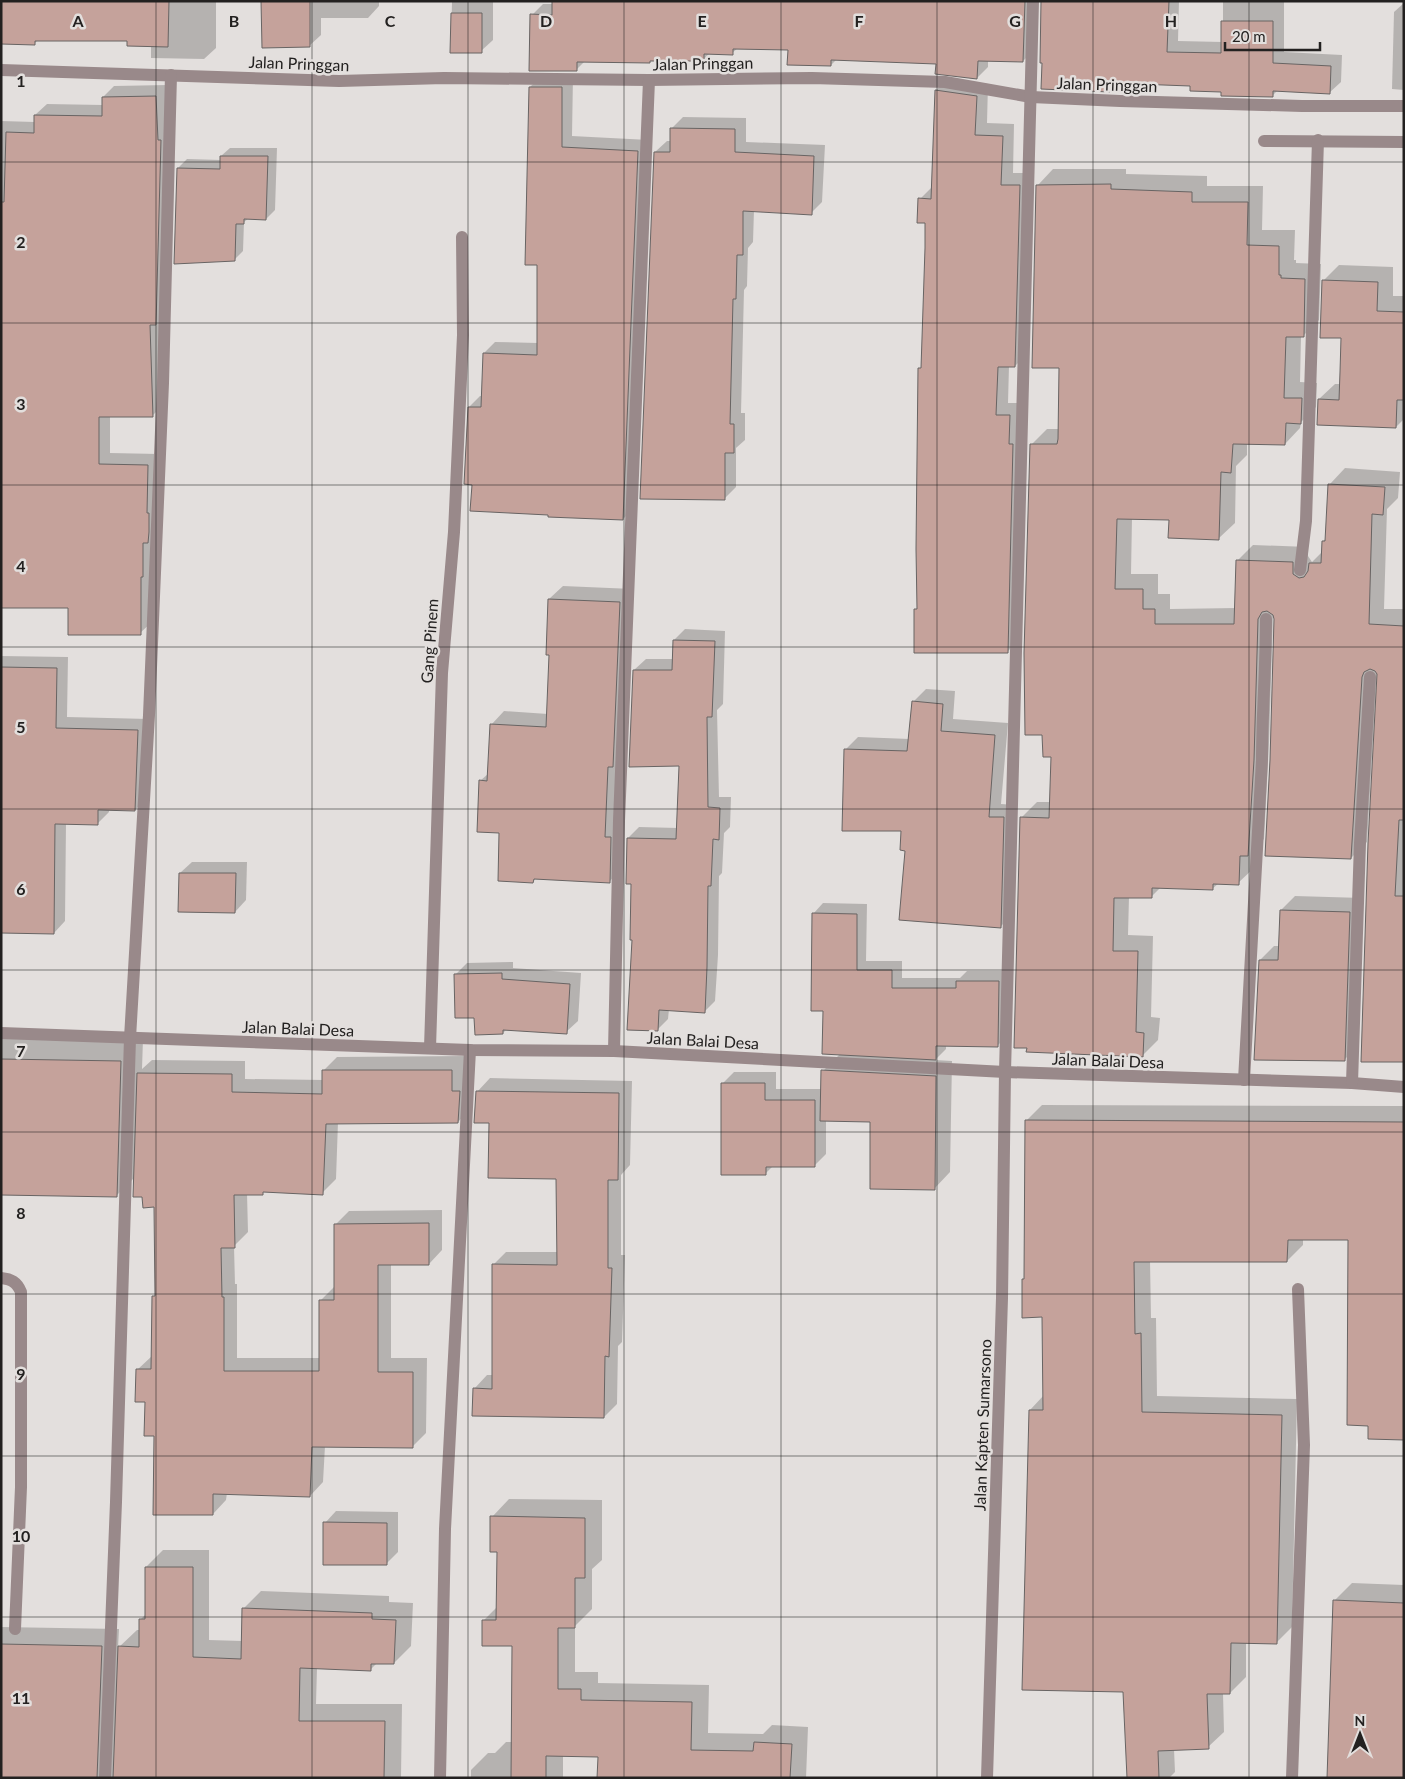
<svg xmlns="http://www.w3.org/2000/svg" width="1405" height="1779" font-family="Lato,sans-serif">
	<style>
		.shadow { fill: #0003 }
		.building { fill: #c5a29b; stroke: #686463 }
		.lines { fill: none; stroke-linecap: round; stroke-linejoin: round }
		.minor { stroke: #99898a; stroke-width: 12 }
		.grid { fill: none; stroke: #232120; stroke-width: 1; stroke-opacity: 0.55 }
		.labels { text-anchor: middle; dominant-baseline: central; stroke-width: 5; stroke-linejoin: round; paint-order: stroke }
		.street-label { font-size: 16px; fill: #232120; stroke: #e3dfdd }
		.grid-label { font-size: 16px; text-anchor: middle; font-weight: bold; fill: #232120; stroke: #e3dfdd; stroke-width: 5; stroke-linejoin: round; paint-order: stroke }
	</style>
	<rect width="100%" height="100%" fill="#e3dfdd"/>
	<!-- shadow -->
	<g class="shadow">
		<path d="M1,1H216V48L204,59L151,58V46L129,40H38L34,44Z"/>
		<path d="M262,1H379V6L368,18H321V35L309,46Z"/>
		<path d="M452,1H493V40L481,51H451Z"/>
		<path d="M553,1H1035L1034,50L1023,61L988,60V67L977,78L937,63L837,59L831,65L789,49L738,48L732,53H710L703,60H651L649,62L585,61L576,70L532,15L543,4H553Z"/>
		<path d="M1042,1H1179L1178,41L1223,42V1H1284V52L1342,55L1341,82L1329,93L1278,90L1272,96L1223,91L1191,85L1119,82L1109,91Z"/>
		<path d="M1404,3V90L1392,89L1394,12Z"/>
		<path d="M541,76H573L572,136L649,140L634,508L623,519L550,514L473,484L469,407L480,396H482L484,353L495,342L538,343V264L530,87Z"/>
		<path d="M948,78L988,84L987,123L1014,124L1013,173H1032L1027,354L1015,366H1009L1008,403H1021L1019,640L1007,652L916,610L918,607L920,369L922,366L927,222L920,199L932,187L936,90Z"/>
		<path d="M167,85L164,404L152,416L110,415V453L159,454L152,622L140,633L70,607H1V121L35,122V115L47,104L103,105V97L114,86Z"/>
		<path d="M683,117L746,118V142L825,145L822,202L811,213L754,210L753,242L748,248L747,286L744,290L741,413H745V440L736,448V487L724,499L655,152L667,141H671L672,128Z"/>
		<path d="M230,148H277L275,210L266,219L249,218L244,222L243,251L234,260L178,168L187,159L221,160V156Z"/>
		<path d="M1053,169H1126V174L1207,176V186H1263L1262,230H1295L1294,260H1296V263L1321,264L1319,320L1303,336H1301L1300,382L1317,383L1316,407L1301,422L1300,428L1285,444L1247,443V455L1236,466L1235,523L1219,538L1170,519L1132,518L1131,574H1158V594H1170V609L1236,608L1237,561L1253,545L1308,547V556L1312,562L1323,551V541L1327,538L1330,484L1345,468L1400,472L1398,498L1387,509L1384,609H1404V1061L1379,677L1377,672L1367,842L1351,858L1271,761L1275,619L1273,613L1269,743L1264,839L1255,848L1254,868L1238,883H1219L1212,889L1161,887L1151,897H1129L1128,935L1153,936L1151,1017L1160,1018L1158,1040L1142,1056L1021,818L1037,802H1051L1052,756L1031,445L1047,429H1060V367L1038,185Z"/>
		<path d="M1339,265L1393,267V296H1404V419L1396,427L1319,399L1335,384H1341L1342,337L1323,281Z"/>
		<path d="M563,586L633,589L622,868L609,882L536,878L533,881L501,832L480,781L489,773L491,725L504,711L548,714L551,653L549,599Z"/>
		<path d="M685,629L725,631L723,704L717,710L719,797H731L730,827L724,833L722,873L719,876L718,955L715,1001L704,1012L669,1009L668,1019L657,1030L633,939L632,883L628,838L639,827L678,828L680,765L634,670L646,659H674V640Z"/>
		<path d="M1,656L68,657L67,717L149,719L146,799L135,810L109,809V812L97,824L66,823L65,921L54,933L1,928Z"/>
		<path d="M926,689L955,691L953,719L1008,723L1001,804L1016,805L1013,914L1000,927L906,849L903,829L845,750L858,737L910,739L913,702Z"/>
		<path d="M192,862H247L246,900L235,912L180,873Z"/>
		<path d="M1295,896L1363,898L1358,1046L1344,1060L1260,960L1274,946H1280L1281,910Z"/>
		<path d="M823,903L867,904L866,961H902V978H960L967,971H1009L1007,1036L997,1046L946,1045V1049L935,1060L952,1061L950,1172L934,1189L871,1121L826,1120V1154L814,1166H773L765,1174L722,1084L734,1072H776V1089H822L823,1071L840,1054L824,1009L813,914Z"/>
		<path d="M513,962V968L581,973L578,1021L566,1032L507,1029L503,1033L476,1017L456,974L467,963Z"/>
		<path d="M1,1036L143,1039L142,1069L152,1060L245,1061V1079L324,1080L323,1071L337,1057L465,1056L471,1108L458,1122H338L336,1179L322,1193L264,1191L262,1193H247L248,1232L234,1246L235,1284H237V1358H320V1301L334,1287H336V1224L349,1211L442,1210V1250L429,1264H391V1358H427L426,1433L412,1447L325,1446L323,1482L310,1496L227,1493L226,1500L213,1514L155,1435L137,1370L152,1356L153,1297L156,1294L155,1206L144,1196L135,1177L117,1195L1,1193Z"/>
		<path d="M490,1078L632,1081L630,1165L621,1175V1255H625L622,1342L618,1346L617,1404L604,1417L474,1389L487,1375H494L493,1265L506,1252H558V1178L490,1122L477,1092Z"/>
		<path d="M1042,1105L1404,1106V1439L1350,1239L1303,1238V1245L1287,1261L1150,1260L1151,1318H1156L1157,1396L1297,1399L1292,1627L1276,1643L1246,1642V1677L1230,1693H1223L1224,1732L1208,1747L1174,1749L1175,1772L1169,1778H1128L1125,1691L1030,1410L1044,1395L1043,1316L1023,1280L1025,1278L1026,1121Z"/>
		<path d="M509,1499L602,1500V1560L592,1569V1609L575,1626V1672H598V1683L709,1685L708,1733L763,1734L772,1725L808,1727L806,1778H599V1755H563V1778H471V1770L488,1753H495L506,1742H513V1645L484,1620L497,1607L498,1550L492,1517Z"/>
		<path d="M336,1511L398,1512V1552L386,1564L325,1523Z"/>
		<path d="M163,1550H209V1640L243,1641V1609L261,1591L389,1596V1602L413,1603L411,1646L394,1663H377L370,1670L317,1668L316,1704H402L401,1778H1V1627L119,1629L118,1648L137,1630H141V1619L146,1614V1567Z"/>
		<path d="M1352,1583L1404,1585V1778L1334,1601Z"/>
	</g>
	<!-- building -->
	<g class="building">
		<path d="M1,1H169L168,47L127,46V41H35V45L1,44Z"/>
		<path d="M261,1H310V47L262,48Z"/>
		<path d="M552,1H1025L1023,62L978,61L977,79L935,74L936,64L831,60V66L787,65L788,50L733,49V55L704,54V61H650V63L577,62V71H529L530,14L552,15Z"/>
		<path d="M1041,1H1169L1167,52L1221,53V21H1273V63L1331,66L1330,94L1273,91V97L1221,96V92L1190,91V86L1110,83V92L1041,89L1042,63H1040Z"/>
		<path d="M451,13H482V53H450Z"/>
		<path d="M529,87H562V147L638,151L623,520L548,517V515L470,511L472,485L464,484L468,407H481L483,353L537,355V265H525Z"/>
		<path d="M935,90L977,96L975,135L1003,136L1001,185H1020L1015,367H998L996,415H1010L1009,444H1013L1008,653H914V609H917L916,549L918,368H921L925,248V223H917L918,198L931,199Z"/>
		<path d="M156,96L158,140H161L156,325H150L153,417H99V464L148,465L147,513H149V532L148,543H143V577H141V635H68V608H1V202H4L6,132L34,133V115L102,116V97Z"/>
		<path d="M670,128L735,129V152L814,156L812,215L743,211V255H737L736,299H733L730,424H734V453H725V500L640,499L654,152H670Z"/>
		<path d="M220,156H268L266,220L244,219V224H236L235,261L174,264L177,168L220,169Z"/>
		<path d="M1111,184V189L1192,192V202H1248L1247,245L1279,246V275H1281V278L1305,279L1304,337H1286L1284,398H1302L1301,424L1286,423L1285,445L1233,444L1231,473L1221,472L1219,540L1168,538L1169,520L1117,519L1115,589H1143V609H1155V624H1234L1236,560L1293,562V574L1299,578L1304,577L1308,571L1309,563H1321L1322,541H1325L1328,484L1385,487L1383,515L1372,514L1369,624L1404,626V820H1399L1395,896H1404V1062H1361L1368,843L1377,674L1375,671L1370,669L1364,672L1362,677L1351,859L1265,856L1270,760L1274,619L1273,615L1267,611L1262,612L1258,619L1254,760L1248,856H1240L1239,885L1213,884V890L1152,888V898H1114L1113,951H1138L1136,1032L1144,1033L1143,1057L1026,1052L1027,1048H1014L1020,817L1049,818L1051,757H1043L1042,735H1025L1024,653L1030,444H1057L1058,439L1059,368H1032L1036,185Z"/>
		<path d="M1322,280L1378,282L1377,311L1404,312V400H1397L1396,428L1317,425L1318,399L1339,400L1340,372L1341,338H1320Z"/>
		<path d="M548,599L620,602L613,767H608L605,837H611L610,883L534,879L533,883L498,881L499,833L477,832L479,780L487,781L490,724L546,727L549,655H546Z"/>
		<path d="M673,640L715,641L712,717H707L708,807L720,808L719,840L713,839L711,886H708L707,967L705,1013L659,1010L658,1031L627,1030L632,940H630L631,884H626L627,838L676,839L679,766L629,767L633,670H672Z"/>
		<path d="M1,667L57,668L56,728L138,730L135,811L98,810V825L55,824L54,934L1,933Z"/>
		<path d="M912,701L943,704L941,731L995,735L989,817H1004L1001,928L899,920L905,851L900,850L901,831H842L844,749L907,751Z"/>
		<path d="M179,873H236L235,913L178,912Z"/>
		<path d="M1280,910L1350,912L1345,1061L1254,1060L1259,960H1278Z"/>
		<path d="M812,913L857,914V970H892V988H956V981H999L998,1047L936,1046V1060L822,1054L823,1011H811Z"/>
		<path d="M502,973V979L570,984L567,1034L503,1030V1034L475,1035L474,1018H455L454,974Z"/>
		<path d="M1,1059L121,1061L117,1197L1,1195Z"/>
		<path d="M322,1070H452V1091H460L458,1123L326,1124L323,1195L263,1192V1195H234L235,1248H221L222,1297H224V1371H319V1300H334V1224L429,1223V1265H378V1372H413V1448L312,1447L310,1497L213,1494V1515H153L154,1436H144L145,1402H135L136,1369H151L152,1296H155L154,1207L143,1208L142,1197H133L137,1073L232,1074V1092L322,1094Z"/>
		<path d="M821,1070L936,1076L935,1190L870,1189V1122L820,1121Z"/>
		<path d="M721,1083H765V1100H815V1167H766V1175H721Z"/>
		<path d="M476,1091L619,1093L618,1180H608V1268H612L609,1357L605,1356L604,1418L472,1416L473,1388L492,1389V1264L557,1265L556,1179L488,1178L489,1123H474Z"/>
		<path d="M1025,1120L1404,1122V1440L1368,1439V1426L1347,1425L1348,1240H1288L1287,1262H1134L1135,1334L1141,1333L1142,1412L1282,1415L1277,1644L1231,1643L1230,1694H1207L1209,1749L1158,1751L1159,1778H1127L1123,1692L1022,1690L1029,1410H1043L1042,1317L1022,1318V1279H1024Z"/>
		<path d="M490,1516L585,1518V1578H575V1628H558V1689H581V1700L692,1702L691,1750L753,1751L754,1742L792,1744L790,1778H597L598,1757L546,1756V1778H511L512,1646H482V1620H496L497,1552H490Z"/>
		<path d="M323,1522L387,1523V1565H323Z"/>
		<path d="M145,1567H193V1657L241,1659L242,1608L372,1613V1619L396,1620L394,1664H371V1671L300,1668L299,1721H385L384,1778H113L118,1646L139,1647V1619H145Z"/>
		<path d="M1333,1600L1404,1603V1778H1327Z"/>
		<path d="M1,1644L102,1646L97,1778H1Z"/>
	</g>
	<g class="lines">
		<!-- minor -->
		<g class="minor">
			<path d="M1,70L339,81L444,78L649,80L812,78L945,82L1031,97L1120,101L1302,106H1404"/>
			<path d="M1264,141L1404,142"/>
			<path d="M1300,570L1306,521L1318,140"/>
			<path d="M1,1033L470,1050L614,1051L1005,1072L1352,1083L1404,1087"/>
			<path d="M430,1048L442,673L454,532L463,335L462,237"/>
			<path d="M614,1051L619,821L649,80"/>
			<path d="M1244,1080L1262,760C1262,713 1266,666 1266,619"/>
			<path d="M1352,1083L1360,843L1370,677"/>
			<path d="M1,1278C11,1279 17,1282 21,1292V1487L15,1629"/>
			<path d="M105,1778L116,1502L130,1038L149,715L163,383L171,75"/>
			<path d="M440,1778L445,1529L470,1050"/>
			<path d="M987,1778L1002,1298L1005,1072L1033,1"/>
			<path d="M1292,1778L1304,1445L1298,1289"/>
		</g>
	</g>
	<!-- grid -->
	<path class="grid" d="M156,1V1778M312,1V1778M468,1V1778M624,1V1778M781,1V1778M937,1V1778M1093,1V1778M1249,1V1778M1,162H1404M1,323H1404M1,485H1404M1,647H1404M1,809H1404M1,970H1404M1,1132H1404M1,1294H1404M1,1456H1404M1,1617H1404"/>
	<g class="labels">
		<!-- street labels -->
		<g class="street-label">
			<text transform="translate(299 63) rotate(2)">Jalan Pringgan</text>
			<text transform="translate(703 63) rotate(-1)">Jalan Pringgan</text>
			<text transform="translate(1107 84) rotate(2)">Jalan Pringgan</text>
			<text transform="translate(429 641) rotate(-86)">Gang Pinem</text>
			<text transform="translate(298 1028) rotate(2)">Jalan Balai Desa</text>
			<text transform="translate(703 1040) rotate(3)">Jalan Balai Desa</text>
			<text transform="translate(1108 1060) rotate(2)">Jalan Balai Desa</text>
			<text transform="translate(982 1425) rotate(-88)">Jalan Kapten Sumarsono</text>
		</g>
	</g>
	<g class="grid-label">
		<text x="78" y="27">A</text>
		<text x="234" y="27">B</text>
		<text x="390" y="27">C</text>
		<text x="546" y="27">D</text>
		<text x="702" y="27">E</text>
		<text x="859" y="27">F</text>
		<text x="1015" y="27">G</text>
		<text x="1171" y="27">H</text>
		<text x="21" y="87">1</text>
		<text x="21" y="248">2</text>
		<text x="21" y="410">3</text>
		<text x="21" y="572">4</text>
		<text x="21" y="733">5</text>
		<text x="21" y="895">6</text>
		<text x="21" y="1057">7</text>
		<text x="21" y="1219">8</text>
		<text x="21" y="1380">9</text>
		<text x="21" y="1542">10</text>
		<text x="21" y="1704">11</text>
	</g>
	<!-- border -->
	<rect width="1405" height="1779" fill="none" stroke="#232120" stroke-width="5"/>
	<!-- north arrow -->
	<g transform="translate(1360 1734)" stroke="#e3dfdd" stroke-width="4" paint-order="stroke">
	<path d="M0-4L9 19L0 12L-9 19Z" fill="#232120"/>
	<text y="-8" font-size="14" font-weight="bold" text-anchor="middle" fill="#232120">N</text>
	</g>
	<!-- scale -->
	<path d="M1225 42v8h95v-8" fill="none" stroke="#232120" stroke-width="2.5"/>
	<text x="1232" y="42" font-size="15" fill="#232120" stroke="#e3dfdd" stroke-width="4" paint-order="stroke">20 m</text>
</svg>
